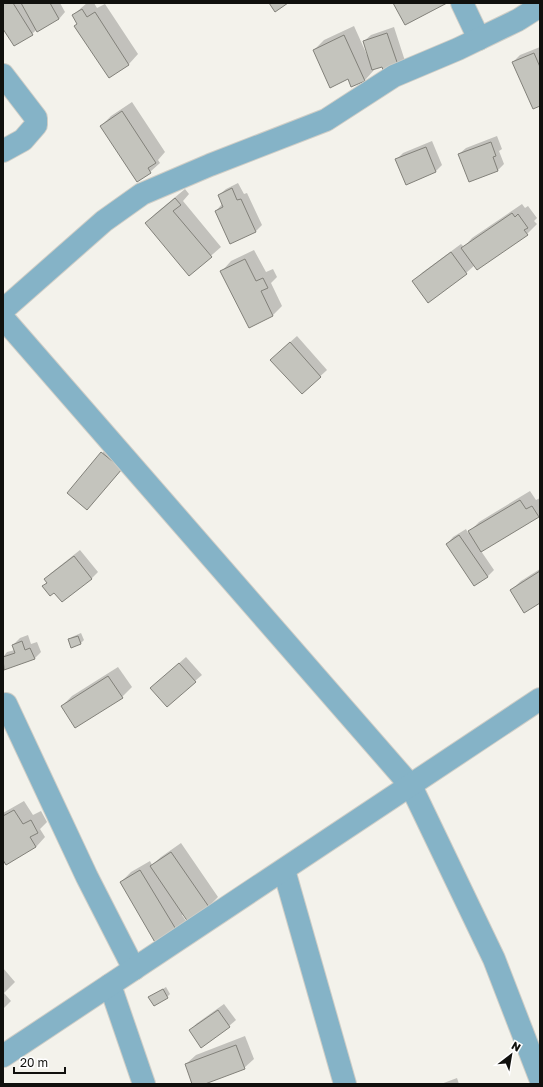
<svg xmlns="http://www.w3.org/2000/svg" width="543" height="1087" font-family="'Golos Text',sans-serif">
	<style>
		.shadow { fill: #0003 }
		.building { fill: #c4c4bd; stroke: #82817a }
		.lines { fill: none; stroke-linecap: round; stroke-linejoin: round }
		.minor-casing { stroke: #cfcec7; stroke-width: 24 }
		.minor { stroke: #85b3c7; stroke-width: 22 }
	</style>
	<rect width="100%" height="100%" fill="#f3f2eb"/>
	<!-- shadow -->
	<g class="shadow">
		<path d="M3,3H60L65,12L59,19L37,29L32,34L3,27Z"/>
		<path d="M87,3H94L97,8L105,4L138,54L129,64L109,77L73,15Z"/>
		<path d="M354,26L367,55L368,54L364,41L371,35L394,27L405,61L398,67L383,65L373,68L374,70L365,80L352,86L348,78L314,50L324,40Z"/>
		<path d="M540,47V105L513,62L520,55Z"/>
		<path d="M132,102L165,152L158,160L160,163L150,172L101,126L111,116Z"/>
		<path d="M497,136L502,149L499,151L504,164L498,170L470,181L459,154L466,148Z"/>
		<path d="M432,141L442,165L436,171L407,184L396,160L403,153Z"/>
		<path d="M238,183L244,194L247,193L262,225L256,231L216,211L222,204L219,195L226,189Z"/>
		<path d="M185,189L189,194L183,201L221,247L189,275L146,223L156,213Z"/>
		<path d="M522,204L525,208L528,206L537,218L534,221L537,224L527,234L475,265L466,273L414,281L423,272L461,244L464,247L472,238Z"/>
		<path d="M254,250L266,272L273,269L277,277L271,283L282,306L273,315L249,326L222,271L231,261Z"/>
		<path d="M297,336L327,370L302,393L278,353Z"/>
		<path d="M111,443L131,459L87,509L68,493Z"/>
		<path d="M530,491L536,500L540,498V515L481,551L494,570L487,577L447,544L453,537L466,529L468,533L479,522Z"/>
		<path d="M80,550L98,572L91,579L54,591L44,586L47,582L45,579L51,573Z"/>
		<path d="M540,569V602L511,590L521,581Z"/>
		<path d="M81,633L84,640L81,643L72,646L69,640L72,637Z"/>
		<path d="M28,635L31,644L37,642L41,652L34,659L5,669L3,665V657L7,652L15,650L13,645L20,638Z"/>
		<path d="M186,657L202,675L195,681L158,682Z"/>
		<path d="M118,667L132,687L122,697L62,706L72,696Z"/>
		<path d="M24,801L33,815L41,811L47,822L40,829L45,837L36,847L3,858V813Z"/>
		<path d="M181,843L218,897L208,907L182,915L186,921L176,931L121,882L131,872L150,861L152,865L161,857Z"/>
		<path d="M3,968L15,982L4,993L11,1001L3,1009Z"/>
		<path d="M166,987L170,994L167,997H150Z"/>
		<path d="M224,1004L236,1020L229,1026L190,1031L196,1024Z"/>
		<path d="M245,1036L254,1059L244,1068L202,1084H193L186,1064L196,1055Z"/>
		<path d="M457,1078L459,1084H441Z"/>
	</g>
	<!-- building -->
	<g class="building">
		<path d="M3,3H13L33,35L14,46L3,29Z"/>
		<path d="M21,3H50L59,19L37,32Z"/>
		<path d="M269,3H288L275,12Z"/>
		<path d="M393,3H447L405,25Z"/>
		<path d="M82,9L87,17L95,12L129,65L109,78L74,26L77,24L72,15Z"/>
		<path d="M387,33L399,68L384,73L382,67L372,70L363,41Z"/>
		<path d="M344,35L365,81L351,87L348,79L330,88L313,50Z"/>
		<path d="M534,53L540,67V106L533,109L512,62Z"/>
		<path d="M122,111L156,163L148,168L151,173L137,182L100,126Z"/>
		<path d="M491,142L496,156L493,157L498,171L469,182L458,154Z"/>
		<path d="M426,147L436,172L406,185L395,159Z"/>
		<path d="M232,188L237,200L241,199L256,232L230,244L215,211L223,207L218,195Z"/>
		<path d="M175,198L181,205L173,211L212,257L189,276L145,223Z"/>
		<path d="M512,213L515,217L518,214L528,228L524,230L528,235L477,270L461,248Z"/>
		<path d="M451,252L467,274L428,303L412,281Z"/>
		<path d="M245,259L256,281L263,278L268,288L261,291L273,316L249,328L220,271Z"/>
		<path d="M290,342L321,377L302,394L270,360Z"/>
		<path d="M101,452L122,469L87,510L67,493Z"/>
		<path d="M520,500L526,509L532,506L539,517L481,552L468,531Z"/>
		<path d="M459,535L488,577L474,586L446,544Z"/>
		<path d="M74,556L92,579L62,602L54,593L50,596L42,586L47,583L44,579Z"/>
		<path d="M540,571V603L524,613L510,590Z"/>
		<path d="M78,636L81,644L71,648L68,639Z"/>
		<path d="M22,641L25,650L30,648L35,659L4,670L3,657L15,653L12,645Z"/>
		<path d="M179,663L196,682L167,707L150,688Z"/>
		<path d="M108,676L123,698L75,728L61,706Z"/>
		<path d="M14,810L23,824L31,820L38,833L30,837L36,847L6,865L3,860V816Z"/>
		<path d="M171,852L209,907L188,922L150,866Z"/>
		<path d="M140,870L177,931L156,944L120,882Z"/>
		<path d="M163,989L168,998L154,1006L148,997Z"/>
		<path d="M218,1010L230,1027L201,1048L189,1030Z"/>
		<path d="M236,1045L245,1069L205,1084H192L185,1064Z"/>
	</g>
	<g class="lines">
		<defs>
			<g id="minor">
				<path d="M462,3L479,39"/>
				<path d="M3,75L36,118V125L23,140L3,151"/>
				<path d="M3,310L104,221L142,194L210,165L326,120L394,76L458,49L518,20L540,6"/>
				<path d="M3,318L411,786L494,959L540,1078"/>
				<path d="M6,704L87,877L134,969"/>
				<path d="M284,870L345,1084"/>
				<path d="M110,985L144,1084"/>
				<path d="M3,1056L540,699"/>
			</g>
		</defs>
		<!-- minor casing -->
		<use href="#minor" class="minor-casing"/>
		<!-- minor -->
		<use href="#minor" class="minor"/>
	</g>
	<!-- border -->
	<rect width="543" height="1087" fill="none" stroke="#10100d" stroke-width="8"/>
	<!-- north arrow -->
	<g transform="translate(511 1055) rotate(31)" stroke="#ffffff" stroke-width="3" paint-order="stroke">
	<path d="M0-3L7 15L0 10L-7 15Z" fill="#10100d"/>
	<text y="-6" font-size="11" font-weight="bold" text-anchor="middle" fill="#10100d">N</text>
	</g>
	<!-- scale -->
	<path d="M14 1067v6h51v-6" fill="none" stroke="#10100d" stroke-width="2"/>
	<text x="20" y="1067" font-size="12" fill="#10100d" stroke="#ffffff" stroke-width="3" paint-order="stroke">20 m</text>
</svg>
